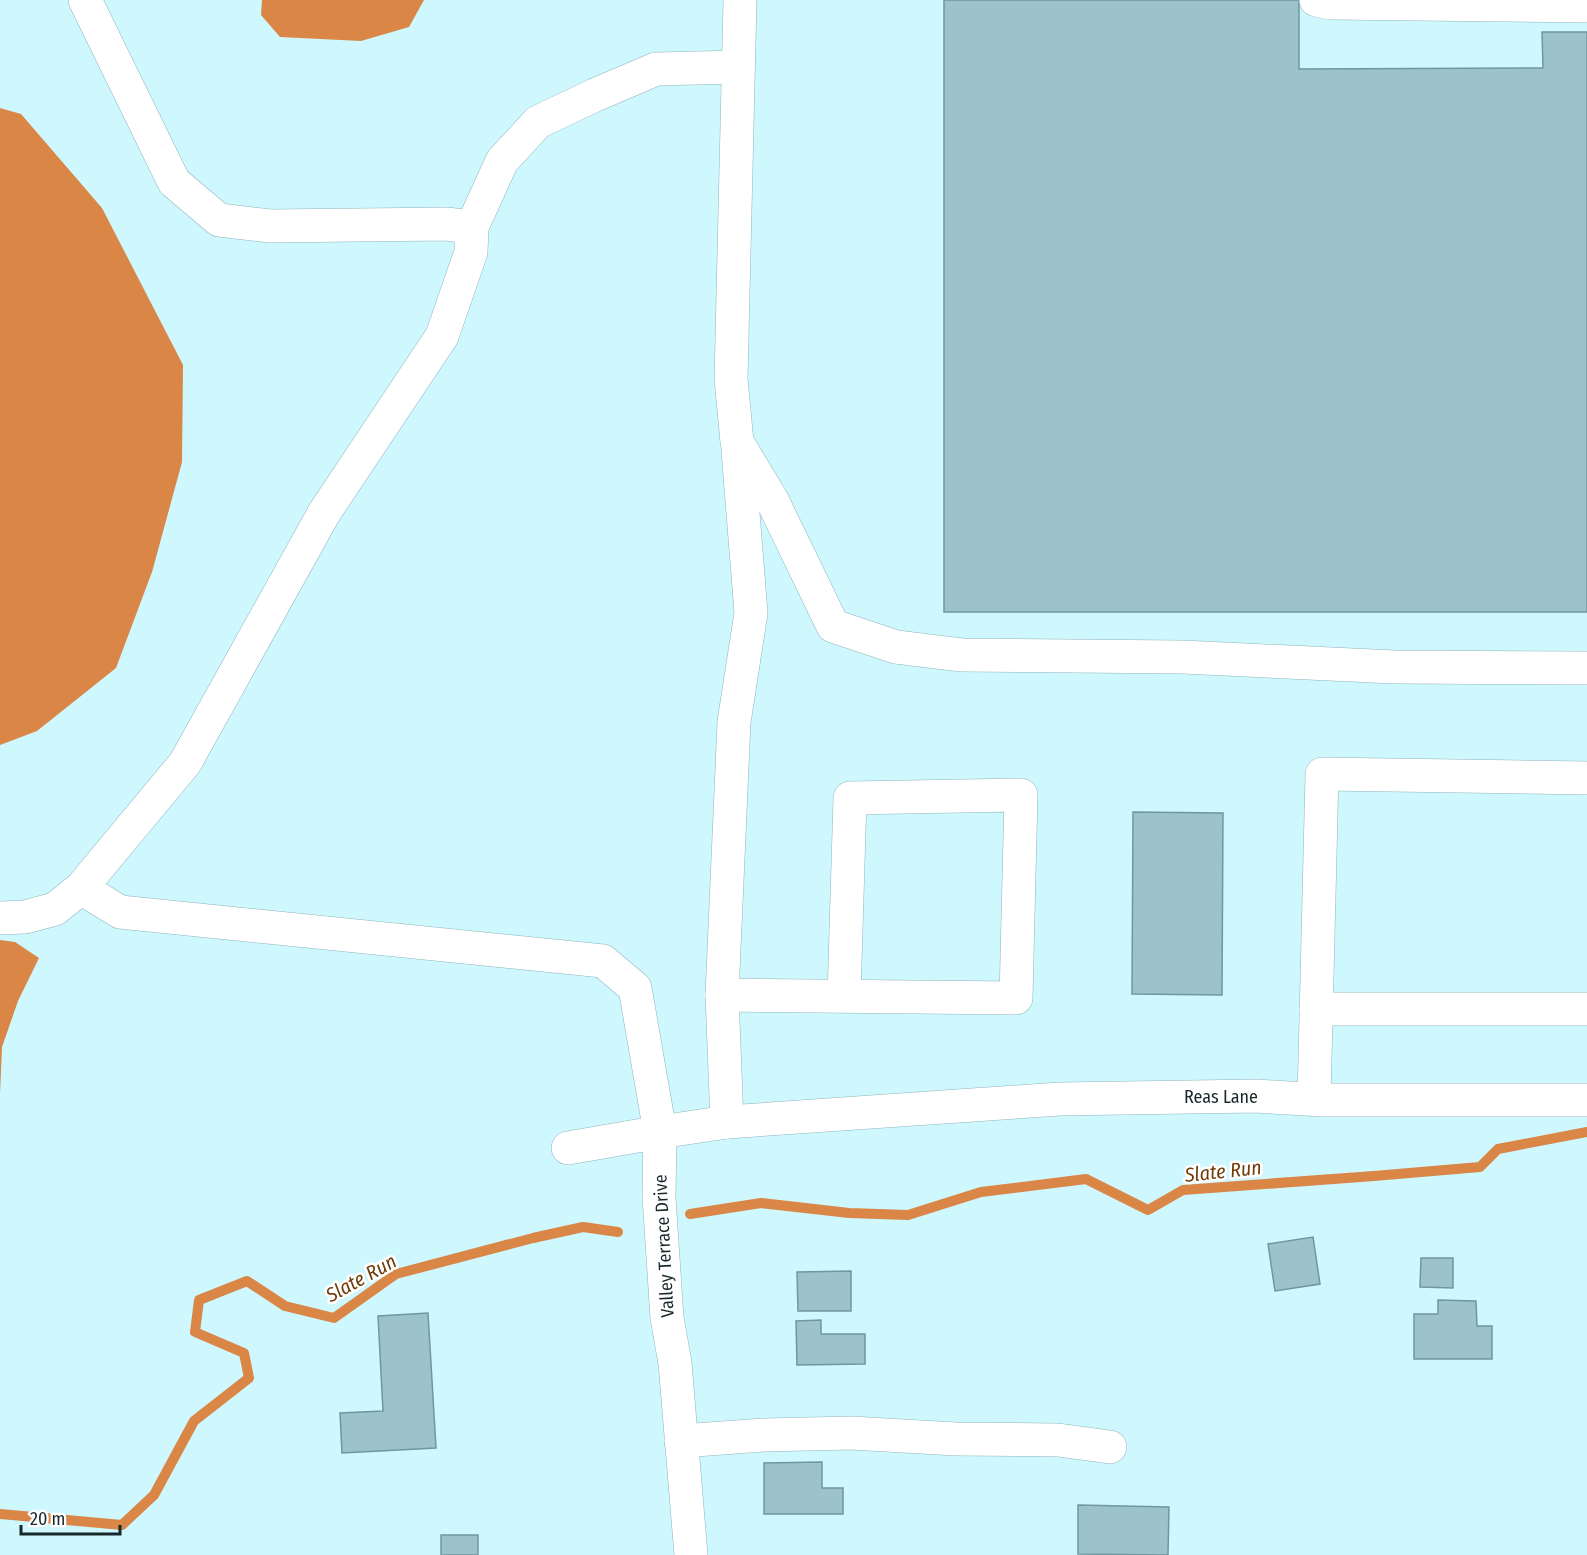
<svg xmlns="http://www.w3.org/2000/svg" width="1587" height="1555" font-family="'Fira Sans Condensed',sans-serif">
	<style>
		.water { fill: #da8647 }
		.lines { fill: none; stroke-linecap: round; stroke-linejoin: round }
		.stream { stroke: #da8647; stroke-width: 10 }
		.building { fill: #9cc3c9; stroke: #71979e; stroke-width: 1.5 }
		.minor-casing { stroke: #8fb5bc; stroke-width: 34 }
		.minor { stroke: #fff; stroke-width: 33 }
		.labels { text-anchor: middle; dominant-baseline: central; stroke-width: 5; stroke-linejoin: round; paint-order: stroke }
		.street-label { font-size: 18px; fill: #18282a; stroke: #fff }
		.water-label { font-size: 20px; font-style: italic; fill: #713a09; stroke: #fff }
	</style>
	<rect width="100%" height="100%" fill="#cff7fe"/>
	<!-- water -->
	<g class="water">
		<path d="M262,0H424L409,27L361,41L280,37L261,15Z"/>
		<path d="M0,108L21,114L102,208L183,365L182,462L152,572L116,668L37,731L0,745Z"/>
		<path d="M0,940L15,942L39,958L18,1001L2,1047L0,1094Z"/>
	</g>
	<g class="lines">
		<!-- stream -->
		<g class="stream">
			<path d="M690,1214L761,1203L849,1213L908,1215L981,1192L1086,1179L1148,1210L1183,1190L1374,1176L1480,1167L1498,1149L1587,1132"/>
			<path d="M0,1514L122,1525L154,1495L194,1421L249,1378L244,1353L195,1332L199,1300L247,1281L285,1306L334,1318L396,1274L533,1238L583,1227L618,1232"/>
		</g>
	</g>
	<!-- building -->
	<g class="building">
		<path d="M944,0H1299V69L1543,68L1542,32H1587V612H944Z"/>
		<path d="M1133,812L1223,813L1222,995L1132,994Z"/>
		<path d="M1313,1237L1320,1284L1275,1291L1268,1244Z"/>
		<path d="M1421,1258H1453V1288L1420,1287Z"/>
		<path d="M851,1271V1311H798L797,1272Z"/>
		<path d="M1438,1300L1476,1301L1477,1326H1492V1359H1414V1314H1438Z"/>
		<path d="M428,1313L436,1448L342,1453L340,1413L383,1411L378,1316Z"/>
		<path d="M821,1320V1334H865V1364L797,1365L796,1321Z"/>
		<path d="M822,1462V1488H843V1514H764V1463Z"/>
		<path d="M1078,1505L1169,1507L1168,1555L1078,1554Z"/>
		<rect x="441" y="1535" width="37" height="20"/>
	</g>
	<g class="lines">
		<defs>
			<g id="minor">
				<path d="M740,0L731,379L737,442L772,500L833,626L896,647L962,655L1183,657L1394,667L1587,668"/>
				<path d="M1316,0L1330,3L1587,6"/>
				<path d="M472,227L502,161L538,122L595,95L656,69L738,67"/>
				<path d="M81,888L120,912L603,961L635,988L660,1132L568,1148"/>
				<path d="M0,918L25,917L55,909L81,888L185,763L324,513L442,336L471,252L472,227L446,224L270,226L219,220L174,182L85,0"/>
				<path d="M722,995L1016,998L1021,795L850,798L844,996"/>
				<path d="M1316,1009H1587"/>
				<path d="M1314,1099L1322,774L1587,778"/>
				<path d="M727,1122L722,995L734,722L751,613L738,451"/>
				<path d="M681,1441L764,1435L851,1433L956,1439L1058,1440L1110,1447"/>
				<path d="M691,1555L675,1363L667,1318L659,1197L660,1132L727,1122L1060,1099L1256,1096L1322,1100H1587"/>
			</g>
		</defs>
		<!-- minor casing -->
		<use href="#minor" class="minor-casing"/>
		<!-- minor -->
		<use href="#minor" class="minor"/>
	</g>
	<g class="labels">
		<!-- street labels -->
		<g class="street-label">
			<text x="1221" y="1097">Reas Lane</text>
			<text transform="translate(664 1246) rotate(-93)">Valley Terrace Drive</text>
		</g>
		<!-- water labels -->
		<g class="water-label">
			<text transform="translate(1223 1171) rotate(-6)">Slate Run</text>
			<text transform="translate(361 1278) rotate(-29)">Slate Run</text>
		</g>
	</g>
	<!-- scale -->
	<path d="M21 1525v9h99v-9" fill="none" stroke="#18282a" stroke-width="3"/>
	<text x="30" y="1525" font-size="18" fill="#18282a" stroke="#ffffff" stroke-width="4.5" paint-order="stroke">20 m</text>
</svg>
